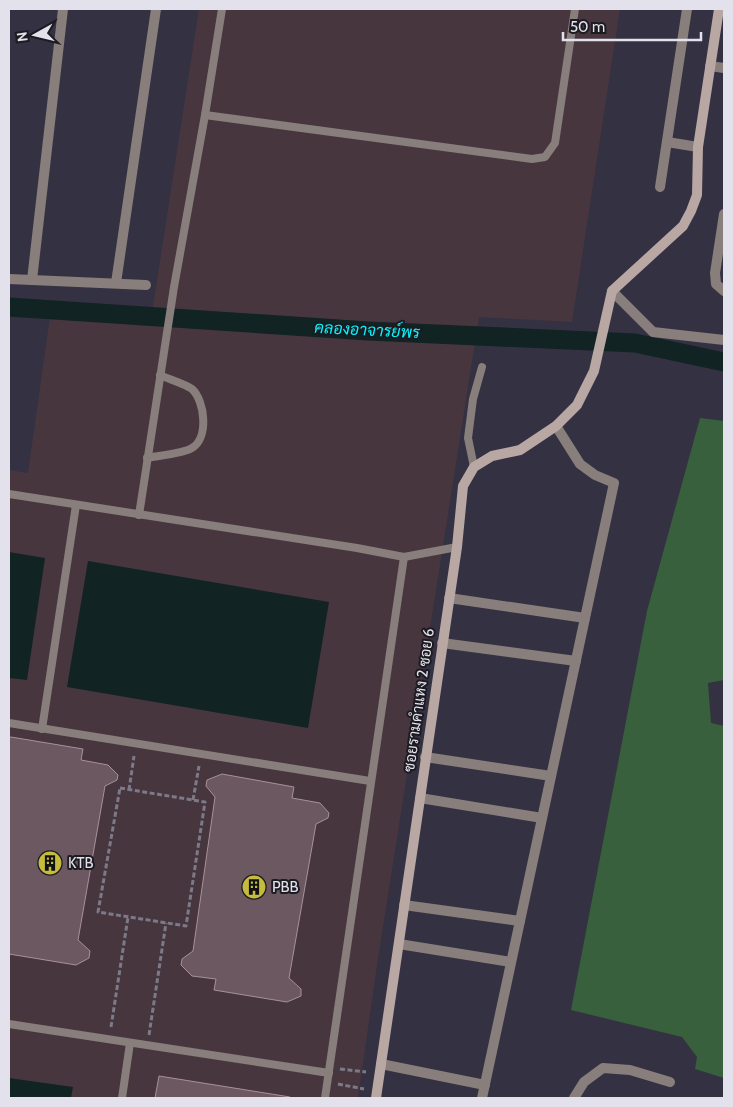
<svg xmlns="http://www.w3.org/2000/svg" width="733" height="1107" font-family="Cabin,Sarabun,sans-serif">
	<style>
		.education { fill: #48363f }
		.green { fill: #38603c }
		.water { fill: #112323 }
		.lines { fill: none; stroke-linecap: round; stroke-linejoin: round }
		.canal { stroke: #112323; stroke-width: 19 }
		.building { fill: #6c5861; stroke: #a8919b }
		.path { stroke: #7c7a88; stroke-width: 3; stroke-dasharray: 5 2.5; stroke-linecap: butt }
		.lane { stroke: #887e7b; stroke-width: 8 }
		.street { stroke: #887e7b; stroke-width: 10 }
		.secondary { stroke: #b8a7a3; stroke-width: 10 }
		.labels { text-anchor: middle; dominant-baseline: central; stroke-width: 4; stroke-linejoin: round; paint-order: stroke }
		.street-label { font-size: 15px; fill: #e3e1ec; stroke: #1c1b22 }
		.poi-label { font-size: 15px; fill: #e3e1ec; stroke: #1c1b22; text-anchor: start }
		.water-label { font-size: 16px; font-style: italic; fill: #03f7fd; stroke: #1c1b22 }
	</style>
	<rect width="100%" height="100%" fill="#343142"/>
	<!-- education -->
	<path class="education" d="M199,9H620L572,322L479,317L377,965L358,1098H9V470L28,473L50,317L150,326Z"/>
	<!-- green -->
	<path class="green" d="M700,418L724,421V680L708,683L711,723L724,726V1078L695,1069L697,1057L682,1037L571,1010L647,611Z"/>
	<!-- water -->
	<g class="water">
		<path d="M9,552L45,558L27,680L9,678Z"/>
		<path d="M88,561L329,602L308,728L67,687Z"/>
		<path d="M9,1078L73,1087L71,1098H9Z"/>
	</g>
	<g class="lines">
		<!-- canal -->
		<path class="canal" d="M9,307L368,331L635,343L724,362"/>
	</g>
	<!-- building -->
	<g class="building">
		<path d="M11,737L83,749L81,760L108,765L118,775L117,780L105,786L78,940L90,951L89,958L76,965L9,954V738Z"/>
		<path d="M222,774L294,787L292,798L320,803L329,813L328,818L316,824L289,978L301,989V996L287,1002L214,990L216,979L192,976L181,965L182,959L193,951L215,797L206,786L207,780Z"/>
		<path d="M159,1076L290,1097V1098H155Z"/>
	</g>
	<g class="lines">
		<!-- path -->
		<g class="path">
			<path d="M120,788L205,802L186,926L98,912Z"/>
			<path d="M129,790L134,756"/>
			<path d="M193,800L199,766"/>
			<path d="M111,1027L128,917"/>
			<path d="M149,1035L166,923"/>
			<path d="M340,1069L366,1072"/>
			<path d="M338,1084L364,1089"/>
		</g>
		<!-- lane -->
		<g class="lane">
			<path d="M205,115L532,159L545,157L555,143L575,9"/>
			<path d="M147,458C157,456 185,453 192,448C209,438 205,401 192,389C186,384 168,379 160,375"/>
			<path d="M474,467L468,438L473,399L482,367"/>
			<path d="M9,494L357,548L404,557L457,547"/>
			<path d="M139,515L174,287L205,115L222,9"/>
			<path d="M9,723L370,781"/>
			<path d="M42,729L76,505"/>
			<path d="M9,1024L329,1073"/>
			<path d="M122,1098L130,1043"/>
			<path d="M325,1098L404,557"/>
		</g>
		<!-- street -->
		<g class="street">
			<path d="M710,66L724,68"/>
			<path d="M667,142L698,147"/>
			<path d="M660,187L687,9"/>
			<path d="M724,214L715,273L716,284L724,291"/>
			<path d="M9,279L146,285"/>
			<path d="M32,280L63,9"/>
			<path d="M116,283L156,9"/>
			<path d="M612,291L653,332L724,340"/>
			<path d="M449,598L585,618"/>
			<path d="M442,643L576,661"/>
			<path d="M425,757L551,776"/>
			<path d="M420,798L542,818"/>
			<path d="M404,905L520,921"/>
			<path d="M399,944L511,962"/>
			<path d="M381,1064L485,1085"/>
			<path d="M482,1098L614,483L595,475L580,464L556,426"/>
			<path d="M574,1098L584,1082L603,1068L630,1070L670,1082"/>
		</g>
		<!-- secondary -->
		<path class="secondary" d="M376,1098L457,547L463,486L474,467L492,456L520,450L556,426L577,405L594,371L612,291L683,226L691,211L697,195L698,147L719,9"/>
	</g>
	<!-- icons -->
	<defs>
		<symbol id="building-disc" viewBox="-11 -11 22 22"><circle r="9.5" fill="#c5bc3d" stroke="#1c1b22"/><path d="M-4-6H4V6H1V3H-1V6H-4ZM-2.5-4.3h1.7v1.8h-1.7ZM.8-4.3h1.7v1.8H.8ZM-2.5-1h1.7V.8h-1.7ZM.8-1h1.7V.8H.8Z" fill="#111"/></symbol>
	</defs>
	<g fill-rule="evenodd">
		<use href="#building-disc" x="36" y="849" width="28" height="28"/>
		<use href="#building-disc" x="240" y="873" width="28" height="28"/>
	</g>
	<g class="labels">
		<!-- street labels -->
		<g class="street-label">
			<text transform="translate(419 700) rotate(-82)">ซอยรามคำแหง 2 ซอย 6</text>
		</g>
		<!-- poi labels -->
		<g class="poi-label">
			<text x="68" y="863">KTB</text>
			<text x="272" y="887">PBB</text>
		</g>
		<!-- water labels -->
		<g class="water-label">
			<text transform="translate(367 330) rotate(3)">คลองอาจารย์พร</text>
		</g>
	</g>
	<!-- border -->
	<rect width="733" height="1107" fill="none" stroke="#e3e1ec" stroke-width="20"/>
	<!-- north arrow -->
	<g transform="translate(35 35) rotate(262)" stroke="#1c1b22" stroke-width="4" paint-order="stroke">
	<path d="M0-4L9 19L0 12L-9 19Z" fill="#e3e1ec"/>
	<text y="-8" font-size="14" font-weight="bold" text-anchor="middle" fill="#e3e1ec">N</text>
	</g>
	<!-- scale -->
	<path d="M563 32v8h138v-8" fill="none" stroke="#e3e1ec" stroke-width="2.5"/>
	<text x="570" y="32" font-size="15" fill="#e3e1ec" stroke="#1c1b22" stroke-width="4" paint-order="stroke">50 m</text>
</svg>
